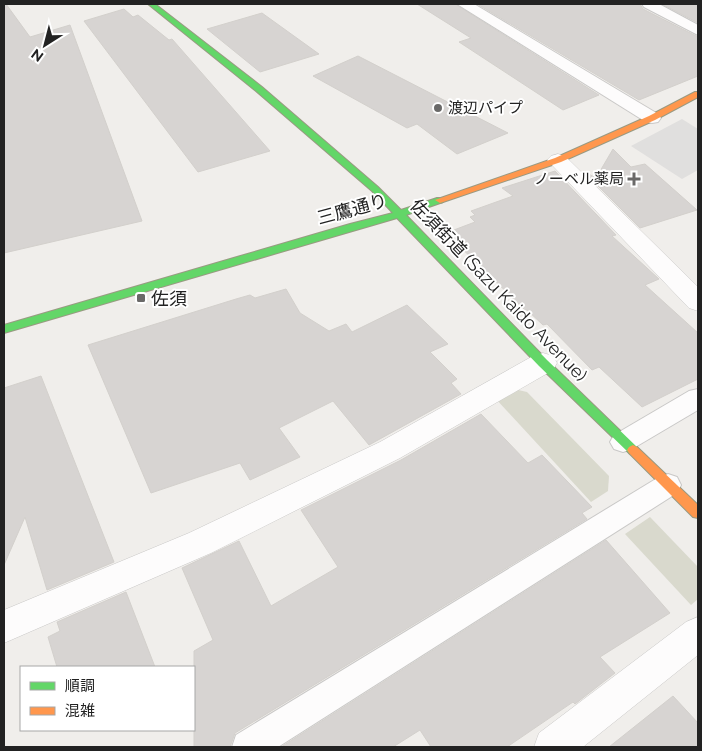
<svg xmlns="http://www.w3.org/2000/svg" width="702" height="751" font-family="Raleway,'Noto Sans JP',sans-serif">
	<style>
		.construction { fill: #d9d9cd }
		.parking { fill: #e0dfde }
		.building { fill: #d7d4d2; stroke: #d3d0cc }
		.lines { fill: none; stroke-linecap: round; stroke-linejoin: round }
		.lane-casing { stroke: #c9c8c7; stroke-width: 2 }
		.street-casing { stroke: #c9c8c7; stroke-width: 1 }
		.fast-casing { stroke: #999a82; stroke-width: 2 }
		.slow-casing { stroke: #999a82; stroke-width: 2 }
		.lane { fill: #fdfcfc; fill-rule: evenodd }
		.street { fill: #fdfcfc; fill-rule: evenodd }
		.fast { fill: #63d668; fill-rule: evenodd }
		.slow { fill: #ff974d; fill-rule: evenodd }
		.poi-dot { fill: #6a6968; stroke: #fff; stroke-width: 2 }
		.labels { text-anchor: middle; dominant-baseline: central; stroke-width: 4; stroke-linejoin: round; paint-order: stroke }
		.far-poi-label { font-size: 15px; fill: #222; stroke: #fff; text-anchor: start }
		.street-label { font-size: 18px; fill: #222; stroke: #fff }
		.poi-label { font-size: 18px; fill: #222; stroke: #fff; text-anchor: start }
	</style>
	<rect width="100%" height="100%" fill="#f0eeeb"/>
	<!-- construction -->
	<g class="construction">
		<path d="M514,389L527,392L609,476L608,491L591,502L495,398Z"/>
		<path d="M650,517L698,567V599L691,605L625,534Z"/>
	</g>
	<!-- parking -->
	<path class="parking" d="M682,119L698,129V170L682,179L631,146Z"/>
	<!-- building -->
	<g class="building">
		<path d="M4,4H6L30,37L70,25L142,221L4,253Z"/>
		<path d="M417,4H455L599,95L563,110L459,42L471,38Z"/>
		<path d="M477,4H640L643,9L698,37V76L639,100Z"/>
		<path d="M662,4H698V23Z"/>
		<path d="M124,9L133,17L138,15L169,40L172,39L270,151L198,172L84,21Z"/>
		<path d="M262,13L319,54L260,72L207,29Z"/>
		<path d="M358,56L508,133L457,154L417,124L407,128L313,76Z"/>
		<path d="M613,149L631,167L645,164L697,210L640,228L583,171L596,178Z"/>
		<path d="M555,171L616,235L612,236L659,279L645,285L698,333V379L642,407L599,367L592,370L547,324L543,325L527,310H525L446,233L475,222L470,217L475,215L471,211L513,196L502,188Z"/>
		<path d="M286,289L300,313L329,331L346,324L352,332L407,305L448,344L430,352L457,379L451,383L461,394L369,445L333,401L279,428L300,457L250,480L240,463L151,493L88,345L236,299L250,295L255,298Z"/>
		<path d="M41,376L114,562L47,590L25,517L4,565V388Z"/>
		<path d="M481,414L528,463L542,455L592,507L582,513L587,519L235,733L230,747H194V651L213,640L182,568L239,541L271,606L338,567L301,510L401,460Z"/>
		<path d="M606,540L670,613L600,657L615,673L575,704L573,702L507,747H431L420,730L393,747H281Z"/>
		<path d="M126,592L155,667H57L48,637L60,631L57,622Z"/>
		<path d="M673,696L698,723V747H609Z"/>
	</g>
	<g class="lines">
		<defs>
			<g id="lane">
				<path d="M457,4H474L658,114L661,118L658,122L652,123L646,122Z"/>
				<path d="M642,4H659L698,25V35L644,7Z"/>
				<path d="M698,389V410L632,449L623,452L614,449L610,442L614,435L689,391Z"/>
				<path d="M668,474L677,477L681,485L677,493L278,747H232L236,735L659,477Z"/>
			</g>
			<g id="street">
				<path d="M558,154L565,156L698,287V311L689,308L551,164L547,160L551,156Z"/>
				<path d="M543,353L553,356L557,363L553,370L400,458L211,553L4,643V610L189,533L380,442L533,356Z"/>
				<path d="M698,617V655L583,747H534L539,733L686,622Z"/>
			</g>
			<path id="fast" d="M148,4H155L262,87L378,187L401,210L437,198H443V202L406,215L547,360L637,447L639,450L637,453L633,455L629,453L539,366L397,218L4,333V325L350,224L393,213L372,191L256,91Z"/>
			<g id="slow">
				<path d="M695,92H698V97L655,120L561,162L443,202L440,203L435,200L555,158L649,116Z"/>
				<path d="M633,445L637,447L698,505V518L693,517L629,453L627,450L629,447Z"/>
			</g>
		</defs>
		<!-- lane casing -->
		<use href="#lane" class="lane-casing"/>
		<!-- street casing -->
		<use href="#street" class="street-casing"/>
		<!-- fast casing -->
		<use href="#fast" class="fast-casing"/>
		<!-- slow casing -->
		<use href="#slow" class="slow-casing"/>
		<!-- lane -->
		<use href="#lane" class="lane"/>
		<!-- street -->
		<use href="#street" class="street"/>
		<!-- fast -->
		<use href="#fast" class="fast"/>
		<!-- slow -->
		<use href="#slow" class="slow"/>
	</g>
	<!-- markers -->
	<g class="poi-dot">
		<circle cx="438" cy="108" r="5"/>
		<path d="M631.5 171.5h5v5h5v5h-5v5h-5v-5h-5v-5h5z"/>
		<rect x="136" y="293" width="10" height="10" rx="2.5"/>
	</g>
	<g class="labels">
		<!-- far-poi labels -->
		<g class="far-poi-label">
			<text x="448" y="108">渡辺パイプ</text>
			<text x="624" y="179" text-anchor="end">ノーベル薬局</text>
		</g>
		<!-- street labels -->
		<g class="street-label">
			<text transform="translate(352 209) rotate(-15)">三鷹通り</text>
			<text transform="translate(499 290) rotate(46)">佐須街道 (Sazu Kaido Avenue)</text>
		</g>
		<!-- poi labels -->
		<g class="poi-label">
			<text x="151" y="298">佐須</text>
		</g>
	</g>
	<!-- border -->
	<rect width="702" height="751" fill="none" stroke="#222222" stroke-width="10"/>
	<!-- legend -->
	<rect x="20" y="666" width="175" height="65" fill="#ffffff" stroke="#a7a7a7"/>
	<rect x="30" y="682" width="25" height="8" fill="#63d668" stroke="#a7a7a7"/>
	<text x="65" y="691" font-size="15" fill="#222222">順調</text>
	<rect x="30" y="707" width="25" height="8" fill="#ff974d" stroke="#a7a7a7"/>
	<text x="65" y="716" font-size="15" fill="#222222">混雑</text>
	<!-- north arrow -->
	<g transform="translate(45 45) rotate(216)" stroke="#ffffff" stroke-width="4" paint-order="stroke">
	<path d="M0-4L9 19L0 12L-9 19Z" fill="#222222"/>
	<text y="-8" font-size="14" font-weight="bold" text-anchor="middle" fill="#222222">N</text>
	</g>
</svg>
